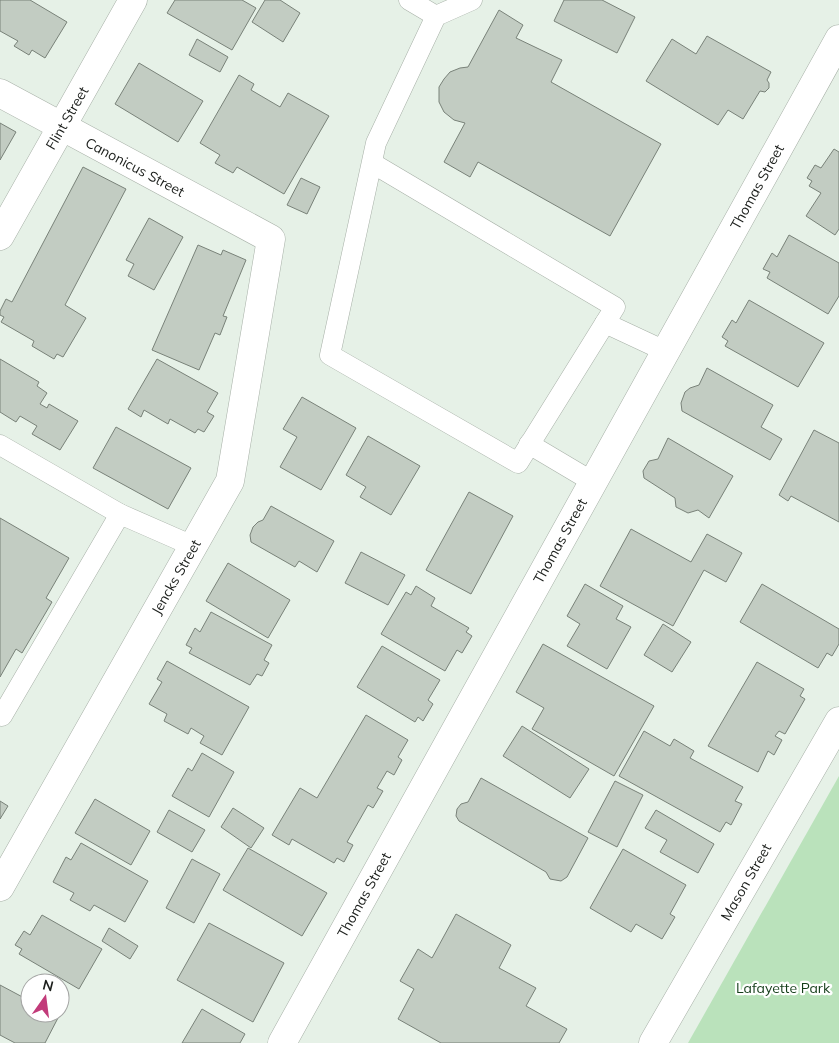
<svg xmlns="http://www.w3.org/2000/svg" width="839" height="1043" font-family="Mulish,sans-serif">
	<style>
		.green { fill: #bae2bb }
		.building { fill: #c2ccc2; stroke: #798279 }
		.lines { fill: none; stroke-linecap: round; stroke-linejoin: round }
		.lane-casing { stroke: #a7b0a7; stroke-width: 21 }
		.street-casing { stroke: #a7b0a7; stroke-width: 29 }
		.lane { stroke: #fff; stroke-width: 20 }
		.street { stroke: #fff; stroke-width: 28 }
		.labels { text-anchor: middle; dominant-baseline: central; stroke-width: 4.5; stroke-linejoin: round; paint-order: stroke }
		.street-label { font-size: 14px; fill: #1b1e1b; stroke: #fff }
		.park-label { font-size: 14px; fill: #143d19; stroke: #fff }
	</style>
	<rect width="100%" height="100%" fill="#e6f1e7"/>
	<!-- green -->
	<path class="green" d="M839,776V1043H688Z"/>
	<!-- building -->
	<g class="building">
		<path d="M0,0H30L67,22L45,58L32,50L29,55L14,46L18,41L0,31Z"/>
		<path d="M175,0H242L256,8L232,50L167,13Z"/>
		<path d="M265,0H280L300,13L283,42L252,22Z"/>
		<path d="M564,0H602L635,17L617,53L554,21Z"/>
		<path d="M499,10L523,25L516,38L562,60L551,82L661,144L610,236L478,162L470,177L444,162L465,123L454,120L444,112L439,102V87L444,79L450,72L460,68L468,67Z"/>
		<path d="M707,36L771,72L767,80L769,83V88L765,92L760,91L743,119L728,110L718,125L646,81L672,39L696,54Z"/>
		<path d="M197,39L228,57L220,72L189,55Z"/>
		<path d="M139,63L203,101L178,142L115,104Z"/>
		<path d="M239,75L254,84L251,90L280,107L288,93L329,116L284,194L237,167L233,173L215,163L220,155L200,143Z"/>
		<path d="M0,123L16,132L0,160Z"/>
		<path d="M834,149L839,152V229L835,235L806,216L821,193L809,186L812,181L807,178L815,165L821,168Z"/>
		<path d="M83,167L126,189L65,305L86,318L63,357L57,354L54,359L32,346L34,341L1,322L4,317L0,315V311L6,299L12,302Z"/>
		<path d="M301,178L320,187L307,214L287,205Z"/>
		<path d="M149,218L183,237L154,290L128,276L134,264L126,260Z"/>
		<path d="M789,235L839,263V296L828,314L767,278L770,272L763,269L772,253L777,257Z"/>
		<path d="M198,245L221,255L223,250L246,260L223,316L227,317L220,335L215,333L199,370L152,350Z"/>
		<path d="M749,300L824,343L798,387L725,346L728,341L722,337L732,320L736,323Z"/>
		<path d="M0,359L39,382L37,386L47,393L40,404L47,408L49,404L78,421L60,450L32,434L37,426L20,416L16,422L0,412Z"/>
		<path d="M157,359L218,393L207,412L214,416L204,432L198,429L195,433L170,419L168,424L144,410L141,417L128,409Z"/>
		<path d="M707,368L773,405L761,427L782,439L770,460L682,411L681,403L685,392L690,388L699,385Z"/>
		<path d="M302,397L356,428L321,490L280,467L297,437L283,429Z"/>
		<path d="M116,427L191,468L168,509L93,468Z"/>
		<path d="M814,430L839,443V522L791,496L788,501L779,495Z"/>
		<path d="M368,436L420,466L391,515L360,497L366,487L346,475Z"/>
		<path d="M668,438L733,476L709,518L698,510L688,513L676,507L675,498L644,478L643,471L649,461L658,459Z"/>
		<path d="M469,492L513,516L471,594L426,570Z"/>
		<path d="M271,506L334,541L317,572L299,561L295,567L251,542L250,535L253,527L258,522L263,520Z"/>
		<path d="M0,518L69,558L46,598L52,602L22,653L16,649L0,677Z"/>
		<path d="M631,529L691,562L707,534L742,553L726,582L704,570L673,626L600,586Z"/>
		<path d="M361,552L405,575L388,605L345,583Z"/>
		<path d="M228,563L290,600L268,638L206,601Z"/>
		<path d="M585,584L623,606L616,619L631,627L607,669L567,646L580,624L567,616Z"/>
		<path d="M762,584L839,629V644L832,656L827,653L818,668L740,622Z"/>
		<path d="M416,586L435,598L431,606L469,628L466,632L472,636L462,653L457,650L445,671L381,634L406,592L411,595Z"/>
		<path d="M211,612L272,645L264,660L269,663L262,676L257,674L250,685L189,653L192,648L186,645L195,628L200,632Z"/>
		<path d="M663,624L691,642L672,672L644,655Z"/>
		<path d="M543,644L654,706L614,776L532,729L544,708L516,692Z"/>
		<path d="M382,646L440,680L428,700L433,704L423,721L418,717L415,722L357,687Z"/>
		<path d="M167,661L249,707L222,755L200,743L204,736L191,728L188,734L164,721L167,714L149,704L162,682L157,679Z"/>
		<path d="M757,662L804,689L800,696L805,699L785,734L779,731L775,736L782,740L774,755L768,751L758,772L708,746Z"/>
		<path d="M366,715L408,740L398,757L402,760L394,775L387,771L377,788L383,791L373,808L368,805L347,842L353,845L344,862L337,858L334,863L292,839L289,845L272,835L300,788L317,798Z"/>
		<path d="M522,726L589,769L570,798L503,756Z"/>
		<path d="M644,731L670,746L674,739L694,751L690,758L743,787L735,801L742,804L731,825L726,822L720,832L619,776Z"/>
		<path d="M202,753L234,772L209,817L172,796L188,768L192,771Z"/>
		<path d="M481,778L588,838L567,877L561,881L550,879L546,872L459,821L456,816L457,809L461,804L468,802Z"/>
		<path d="M615,781L643,795L617,847L588,832Z"/>
		<path d="M95,799L150,831L131,865L75,833Z"/>
		<path d="M0,801L8,806L0,819Z"/>
		<path d="M233,808L264,828L251,848L221,827Z"/>
		<path d="M169,810L205,830L192,852L157,832Z"/>
		<path d="M656,810L714,844L698,873L660,852L667,840L645,828Z"/>
		<path d="M81,843L148,881L125,922L94,905L90,911L70,900L74,893L53,882L66,857L71,860Z"/>
		<path d="M248,848L327,893L302,936L223,890Z"/>
		<path d="M623,849L686,885L670,914L675,917L662,939L636,924L631,932L590,908Z"/>
		<path d="M192,859L220,874L194,923L166,908Z"/>
		<path d="M456,914L511,945L499,968L536,988L526,1006L567,1029L559,1043H441L398,1019L414,989L400,981L418,949L432,958Z"/>
		<path d="M42,915L102,949L79,989L19,954L22,949L15,945L24,931L30,935Z"/>
		<path d="M209,923L284,963L253,1022L177,980Z"/>
		<path d="M109,928L138,946L130,959L102,941Z"/>
		<path d="M0,985L30,1001V1013H53L59,1016L45,1043H15L0,1035Z"/>
		<path d="M202,1009L245,1034L240,1043H182Z"/>
	</g>
	<g class="lines">
		<defs>
			<g id="lane">
				<path d="M409,0L436,16"/>
				<path d="M372,163L615,307L518,463L330,355L376,143L436,16L472,0"/>
				<path d="M605,323L665,351"/>
				<path d="M529,444L593,482"/>
				<path d="M0,445L120,514"/>
				<path d="M0,715L2,716L120,514L193,546"/>
			</g>
			<g id="street">
				<path d="M0,93L271,239L230,481L0,887"/>
				<path d="M0,236L133,0"/>
				<path d="M282,1043L839,39"/>
				<path d="M653,1043L839,721"/>
			</g>
		</defs>
		<!-- lane casing -->
		<use href="#lane" class="lane-casing"/>
		<!-- street casing -->
		<use href="#street" class="street-casing"/>
		<!-- lane -->
		<use href="#lane" class="lane"/>
		<!-- street -->
		<use href="#street" class="street"/>
	</g>
	<g class="labels">
		<!-- street labels -->
		<g class="street-label">
			<text transform="translate(67 118) rotate(-60)">Flint Street</text>
			<text transform="translate(135 167) rotate(28)">Canonicus Street</text>
			<text transform="translate(757 187) rotate(-61)">Thomas Street</text>
			<text transform="translate(560 541) rotate(-61)">Thomas Street</text>
			<text transform="translate(176 577) rotate(-60)">Jencks Street</text>
			<text transform="translate(746 882) rotate(-60)">Mason Street</text>
			<text transform="translate(364 895) rotate(-61)">Thomas Street</text>
		</g>
		<!-- park labels -->
		<g class="park-label">
			<text x="783" y="988">Lafayette Park</text>
		</g>
	</g>
	<!-- north arrow -->
	<g transform="translate(45 998) rotate(14)"><circle r="24" fill="#ffffff" stroke="#a4a5a4"/>
	<path d="M0-4L9 19L0 12L-9 19Z" fill="#c23b7a"/>
	<text y="-8" font-size="14" font-weight="bold" text-anchor="middle" fill="#1b1e1b">N</text>
	</g>
</svg>
